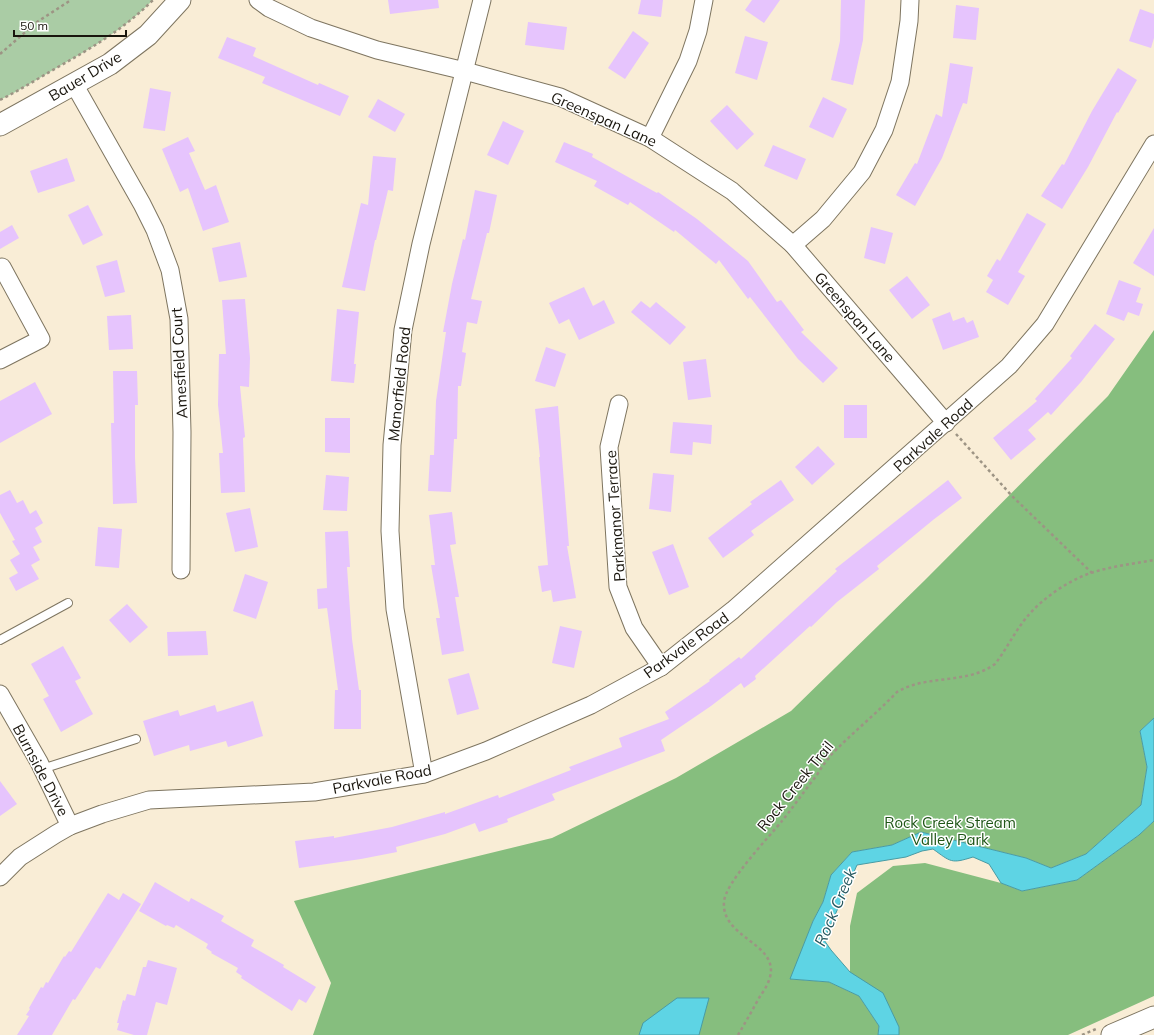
<svg xmlns="http://www.w3.org/2000/svg" width="1154" height="1035" font-family="Mulish,sans-serif">
	<style>
		.green { fill: #aacca5 }
		.forest { fill: #86be7e }
		.water { fill: #5ed4e4; stroke: #499ba4 }
		.building { fill: #e6c4fd }
		.lines { fill: none; stroke-linecap: round; stroke-linejoin: round }
		.service-casing { stroke: #7e7560; stroke-width: 10 }
		.minor-casing { stroke: #7e7560; stroke-width: 19 }
		.tertiary-casing { stroke: #7e7560; stroke-width: 23 }
		.path { stroke: #9d9484; stroke-width: 2.5; stroke-dasharray: 3 3; stroke-linecap: butt }
		.service { stroke: #fff; stroke-width: 8 }
		.minor { stroke: #fff; stroke-width: 17 }
		.tertiary { stroke: #fff; stroke-width: 21 }
		.labels { text-anchor: middle; dominant-baseline: central; stroke-width: 3; stroke-linejoin: round; paint-order: stroke }
		.street-label { font-size: 15px; fill: #19150d; stroke: #fff }
		.park-label { font-size: 15px; fill: #1f5617; stroke: #fff }
		.water-label { font-size: 16px; font-style: italic; fill: #26585f; stroke: #fff }
	</style>
	<rect width="100%" height="100%" fill="#f9edd6"/>
	<!-- green -->
	<path class="green" d="M0,0H153C124,29 93,47 58,67C39,78 20,90 0,100Z"/>
	<!-- forest -->
	<g class="forest">
		<path d="M1154,330V718L1140,731L1147,767L1141,805L1086,854L1051,868L1026,858L921,832L892,845L852,852L831,875L823,902L813,921L791,979L829,982L859,996L879,1026L878,1035H313L331,983L294,901L552,838L676,778L791,711L925,580L1108,396Z"/>
		<path d="M1154,821V996L1068,1035H899V1027L850,972V926L857,893L893,866L925,863L1001,883L1022,891L1077,880L1139,835Z"/>
	</g>
	<!-- water -->
	<g class="water">
		<path d="M1154,718V821L1139,835L1077,880L1022,891L1001,883L989,864L973,857C951,864 951,862 933,849L922,851L906,857L857,865L824,940L831,950L850,972L883,993L899,1027V1035H878L879,1026L859,996L829,982L790,979L813,921L823,902L831,875L852,852L892,845L921,832L1026,858L1051,868L1086,854L1141,805L1147,767L1140,731Z"/>
		<path d="M677,998H709L699,1035H639L643,1023Z"/>
	</g>
	<!-- building -->
	<g class="building">
		<path d="M388,0H438L439,8L390,14Z"/>
		<path d="M641,0H663L661,17L638,14Z"/>
		<path d="M752,0H780L764,23L745,10Z"/>
		<path d="M841,0H865L863,40L853,85L831,80L840,41Z"/>
		<path d="M956,5L979,8L976,40L953,38Z"/>
		<path d="M1140,9L1154,14V38L1151,48L1129,41Z"/>
		<path d="M528,22L567,27L564,50L525,45Z"/>
		<path d="M633,31L649,43L625,79L608,68Z"/>
		<path d="M745,36L768,42L757,80L735,73Z"/>
		<path d="M227,37L256,48L253,56L318,85L319,83L349,96L340,116L262,83L265,77L218,58Z"/>
		<path d="M950,63L973,67L967,104L963,103L942,158L915,206L896,195L915,163L917,164L936,114L942,117Z"/>
		<path d="M1118,68L1137,80L1118,113L1117,112L1088,167L1062,209L1041,196L1062,164L1064,165L1092,111Z"/>
		<path d="M150,88L171,92L165,131L143,128Z"/>
		<path d="M823,97L847,109L833,138L809,127Z"/>
		<path d="M378,99L405,114L395,132L368,117Z"/>
		<path d="M727,105L754,134L737,150L710,121Z"/>
		<path d="M503,121L524,131L508,165L487,155Z"/>
		<path d="M188,137L195,151L189,153L205,190L216,185L229,222L203,231L188,188L180,192L162,149Z"/>
		<path d="M564,142L593,154L592,157L657,193L658,192L697,219L748,261L777,302L781,300L804,330L801,332L838,368L823,383L798,359L750,297L748,299L719,260L716,264L675,230L674,232L630,202L628,205L594,186L597,181L555,162Z"/>
		<path d="M773,145L806,159L797,180L764,166Z"/>
		<path d="M373,156L396,158L393,191L388,190L376,240H375L365,291L342,287L361,203L368,205Z"/>
		<path d="M67,158L75,181L38,193L30,171Z"/>
		<path d="M475,190L497,195L489,233H487L471,299L482,301L477,324L467,322L462,352L466,353L461,386H458L457,439H454L451,492L428,491L430,455H434L436,401L446,332H443L452,284L463,239L465,240Z"/>
		<path d="M88,205L103,235L83,245L68,215Z"/>
		<path d="M1027,213L1046,224L1018,272L1025,276L1008,305L986,292L993,280L987,276L997,259L1000,261Z"/>
		<path d="M12,225L19,238L0,249V232Z"/>
		<path d="M871,227L893,233L885,264L864,258Z"/>
		<path d="M1154,228V276L1133,263Z"/>
		<path d="M240,242L247,277L219,282L212,248Z"/>
		<path d="M117,260L125,292L105,297L96,266Z"/>
		<path d="M907,276L930,305L912,319L889,290Z"/>
		<path d="M1119,280L1141,288L1136,302L1143,304L1139,316L1128,312L1124,321L1106,314Z"/>
		<path d="M584,287L593,306L604,300L615,323L579,340L569,319L559,324L549,303Z"/>
		<path d="M245,299L250,358L249,387L240,386L245,437L243,438L245,492L221,493L219,453H223L218,405L219,354H226L222,300Z"/>
		<path d="M641,301L650,308L656,302L686,327L670,345L631,312Z"/>
		<path d="M337,309L359,312L354,364H356L354,383L331,381Z"/>
		<path d="M950,312L953,321L964,317L967,323L973,320L979,337L943,350L932,319Z"/>
		<path d="M131,315L133,349L109,350L107,316Z"/>
		<path d="M1095,324L1115,339L1081,382L1051,415L1048,412L1028,430L1036,439L1011,460L993,438L1037,401L1035,399L1072,358L1070,356Z"/>
		<path d="M546,347L566,354L555,387L535,381Z"/>
		<path d="M706,359L711,397L688,400L683,362Z"/>
		<path d="M113,371H137L138,405H135V457L137,503L113,504L111,423H114Z"/>
		<path d="M35,382L52,414L0,443V401Z"/>
		<rect x="844" y="405" width="23" height="33"/>
		<path d="M558,406L569,546H567L576,598L553,602L551,590L542,592L538,566L548,565L542,494L539,457H540L535,409Z"/>
		<path d="M325,418H350V453L325,452Z"/>
		<path d="M673,422L712,425L711,444L693,442L692,455L670,453Z"/>
		<path d="M818,446L835,464L812,485L795,467Z"/>
		<path d="M653,473L674,475L671,512L649,509Z"/>
		<path d="M326,475L349,477L347,511L323,510Z"/>
		<path d="M781,480L794,500L751,531L754,535L723,558L708,538L752,504L750,502Z"/>
		<path d="M948,480L962,498L933,520L877,566L879,569L837,602L811,627L810,626L755,676L756,679L744,688L741,683L711,706L661,740L665,751L552,794L555,800L507,819L508,822L479,832L475,823L445,834L396,847L397,852L361,859L299,868L295,841L334,836V838L392,827L445,812V814L498,795L499,798L571,770L569,767L622,747L619,738L669,719L665,712L710,681L709,680L739,657L741,659L837,571L835,569Z"/>
		<path d="M10,490L17,503L23,500L30,514L36,510L43,523L35,528L42,542L33,547L40,560L31,565L39,579L16,591L9,578L18,573L10,560L20,554L12,541L15,540L0,513V495Z"/>
		<path d="M250,508L258,547L235,552L226,513Z"/>
		<path d="M452,512L456,544L450,545L459,597H455L464,651L442,655L436,618H440L431,565H435L429,515Z"/>
		<path d="M98,527L122,529L119,568L95,566Z"/>
		<path d="M348,531L350,567H347L352,639L359,690H361V729H334L335,690H338L327,608L318,609L317,589L327,588L325,532Z"/>
		<path d="M673,544L689,587L669,595L652,552Z"/>
		<path d="M245,574L268,582L256,619L233,611Z"/>
		<path d="M127,604L148,627L130,643L109,620Z"/>
		<path d="M560,626L582,631L574,668L552,663Z"/>
		<path d="M206,631L208,655L168,656L167,632Z"/>
		<path d="M63,646L81,678L75,681L93,714L61,732L43,699L49,696L31,664Z"/>
		<path d="M469,673L479,709L457,715L448,679Z"/>
		<path d="M253,701L263,736L228,747L226,741L190,751L189,745L154,756L143,721L178,710L180,716L215,705L217,712Z"/>
		<path d="M0,781L17,804L0,816Z"/>
		<path d="M155,882L189,902L191,898L224,916L221,921L254,940L251,946L284,965L283,967L316,987L306,1003L299,999L292,1011L241,978L242,976L236,972L238,968L211,953L212,952L206,948L208,944L176,925L174,928L167,925L166,926L139,911Z"/>
		<path d="M108,893L119,900L123,893L141,904L100,969L96,967L75,1000L73,999L52,1035H17L29,1016L26,1015L30,1009L29,1008L41,987L43,988L46,982L48,983L64,956L65,957L69,951L71,952Z"/>
		<path d="M148,960L177,968L167,1005L156,1002L147,1035H134L117,1030L119,1023H117L123,1000L125,1001L127,994L135,996L143,967H146Z"/>
	</g>
	<g class="lines">
		<defs>
			<g id="service">
				<path d="M0,640L68,603"/>
				<path d="M42,769L136,739"/>
			</g>
			<g id="minor">
				<path d="M258,0L269,8L311,28L377,50L465,71L560,97L650,138L732,191L793,245L946,423"/>
				<path d="M74,84L142,204L155,230L170,270L179,319L182,432L181,570"/>
				<path d="M650,138L688,61L698,31L704,0"/>
				<path d="M793,245L823,219L862,172L884,130L900,82L909,21L910,0"/>
				<path d="M0,360L41,339L2,267"/>
				<path d="M619,404L609,447L618,587L634,628L661,667"/>
				<path d="M0,694L39,762L70,826"/>
				<path d="M424,774L395,609L390,531L392,445L403,330L421,244L482,0"/>
				<path d="M0,877L20,857L56,834L70,826L102,814L149,800L314,792L424,774L486,751L591,705L661,667L733,610L1009,366L1045,324L1154,144"/>
			</g>
			<g id="tertiary">
				<path d="M0,125L110,64L148,35L180,0"/>
				<path d="M1112,1035L1154,1017"/>
			</g>
		</defs>
		<!-- service casing -->
		<use href="#service" class="service-casing"/>
		<!-- minor casing -->
		<use href="#minor" class="minor-casing"/>
		<!-- tertiary casing -->
		<use href="#tertiary" class="tertiary-casing"/>
		<!-- path -->
		<g class="path">
			<path d="M0,54L37,22L71,0"/>
			<path d="M0,100C20,90 39,78 58,67C93,47 124,29 153,0"/>
			<path d="M956,434L1012,496L1092,573"/>
			<path d="M738,1035C745,1023 752,1011 759,998C763,992 768,985 770,977C779,943 721,938 724,902C725,883 769,837 782,821C794,806 805,790 817,775C821,768 826,761 831,755C852,733 876,714 897,692C927,674 966,685 995,664C1006,650 1014,633 1026,618C1045,595 1076,575 1105,569C1121,565 1138,563 1154,560"/>
			<path d="M1082,1035L1096,1029"/>
		</g>
		<!-- service -->
		<use href="#service" class="service"/>
		<!-- minor -->
		<use href="#minor" class="minor"/>
		<!-- tertiary -->
		<use href="#tertiary" class="tertiary"/>
	</g>
	<g class="labels">
		<!-- street labels -->
		<g class="street-label">
			<text transform="translate(85 76) rotate(-31)">Bauer Drive</text>
			<text transform="translate(604 119) rotate(24)">Greenspan Lane</text>
			<text transform="translate(855 317) rotate(49)">Greenspan Lane</text>
			<text transform="translate(179 363) rotate(-93)">Amesfield Court</text>
			<text transform="translate(399 384) rotate(-84)">Manorfield Road</text>
			<text transform="translate(933 435) rotate(-42)">Parkvale Road</text>
			<text transform="translate(615 516) rotate(-94)">Parkmanor Terrace</text>
			<text transform="translate(686 645) rotate(-36)">Parkvale Road</text>
			<text transform="translate(41 770) rotate(62)">Burnside Drive</text>
			<text transform="translate(382 779) rotate(-11)">Parkvale Road</text>
			<text transform="translate(795 786) rotate(-51)">Rock Creek Trail</text>
		</g>
		<!-- park labels -->
		<g class="park-label">
			<text x="950" y="822">Rock Creek Stream<tspan x="950" dy="17">Valley Park</tspan></text>
		</g>
		<!-- water labels -->
		<g class="water-label">
			<text transform="translate(835 907) rotate(-67)">Rock Creek</text>
		</g>
	</g>
	<!-- scale -->
	<path d="M14 30v6h112v-6" fill="none" stroke="#19150d" stroke-width="2"/>
	<text x="20" y="30" font-size="12" fill="#19150d" stroke="#ffffff" stroke-width="3" paint-order="stroke">50 m</text>
</svg>
